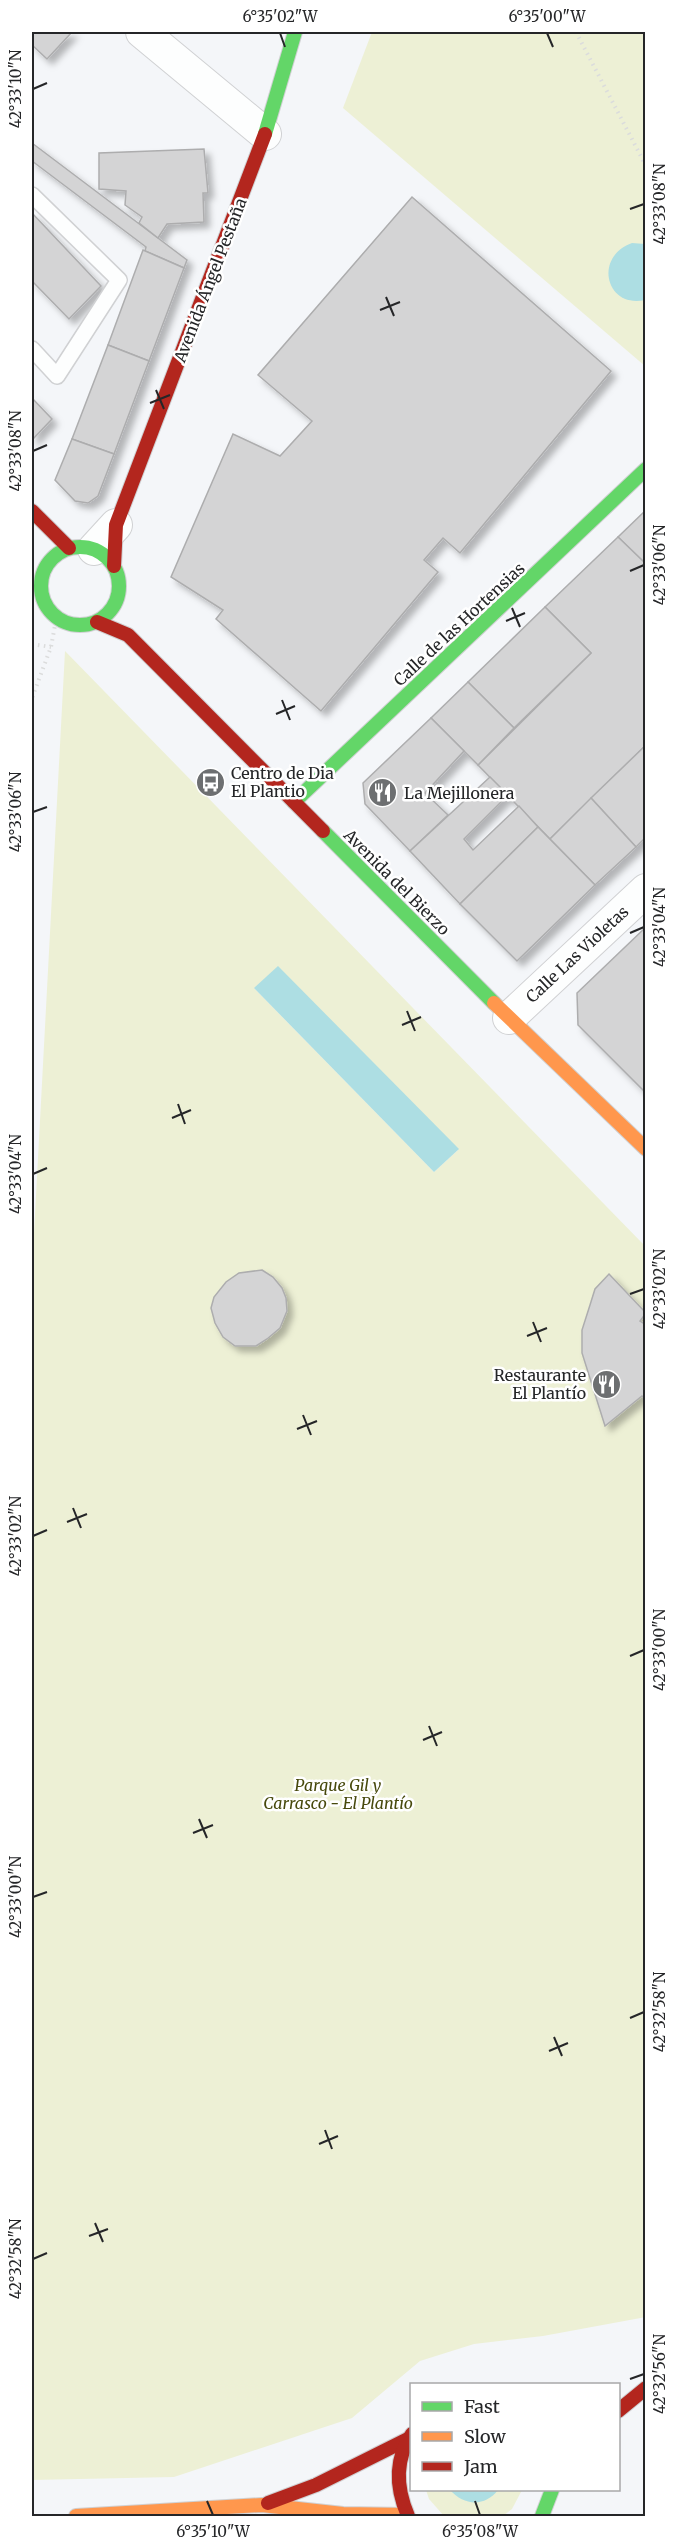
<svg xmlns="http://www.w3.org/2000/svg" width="677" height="2548" font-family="Merriweather,serif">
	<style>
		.green { fill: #edf0d5; fill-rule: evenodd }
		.water { fill: #addee3 }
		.building { fill: #d4d4d5; stroke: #adadae; stroke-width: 1.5; filter: url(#shadow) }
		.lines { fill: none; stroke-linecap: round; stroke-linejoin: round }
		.lane-casing { stroke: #d0d1d3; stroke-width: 18 }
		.street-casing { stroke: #d0d1d3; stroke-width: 34 }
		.fast-casing { stroke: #d0d1d3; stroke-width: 16 }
		.slow-casing { stroke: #d0d1d3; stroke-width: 16 }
		.jam-casing { stroke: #d0d1d3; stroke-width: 16 }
		.path { stroke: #dbdcdc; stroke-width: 4; stroke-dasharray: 1.5 4.5; stroke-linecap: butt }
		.lane { stroke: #fdfefe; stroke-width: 15 }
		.street { stroke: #fdfefe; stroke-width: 32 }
		.fast { stroke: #63d668; stroke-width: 14 }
		.slow { stroke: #ff974d; stroke-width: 14 }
		.jam { stroke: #b3261e; stroke-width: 14 }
		.ticks { fill: none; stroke: #252628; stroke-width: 2 }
		.labels { text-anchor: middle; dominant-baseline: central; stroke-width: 5; stroke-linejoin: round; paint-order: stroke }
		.street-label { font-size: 16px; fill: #252628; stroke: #fff }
		.poi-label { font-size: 16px; fill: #252628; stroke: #fff; text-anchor: start }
		.park-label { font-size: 16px; font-style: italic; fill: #47490c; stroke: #fff }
		.neatline { fill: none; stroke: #252628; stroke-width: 2 }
		.ticks-label { font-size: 15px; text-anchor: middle; fill: #252628 }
	</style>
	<defs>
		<filter id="shadow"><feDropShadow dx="5.5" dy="5.5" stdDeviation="3" flood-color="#0004"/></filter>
	</defs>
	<rect width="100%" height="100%" fill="#f4f6f9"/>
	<!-- green -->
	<g class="green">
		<path d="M372,32H645V366L343,108Z"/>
		<path d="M65,651L645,1246L646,2317L543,2336L474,2344L420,2361L352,2418L174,2477L32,2480V1271ZM254,988L458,1149V1150L434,1172Z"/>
		<path d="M426,2490H522L512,2509L503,2516H444L429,2499Z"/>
	</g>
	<!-- water -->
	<g class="water">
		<path d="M632,243L645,244V300C606,309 593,257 632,243Z"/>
		<path d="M278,966L459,1149L434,1172L254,988Z"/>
		<path d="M450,2490H498C485,2507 464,2506 450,2490Z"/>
	</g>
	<!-- building -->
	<g class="building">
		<path d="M32,32H72L47,59L32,45Z"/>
		<path d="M32,143L187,260L184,268L145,251L146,247L32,161Z"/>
		<path d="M204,149L208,193H203L204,222L167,224L158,238L139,223L142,217L125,205L126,191L99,189V153Z"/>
		<path d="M412,197L611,371L460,553L443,538L424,560L438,572L321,711L216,619L223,610L171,577L233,434L280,456L312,421L258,375Z"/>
		<path d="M32,213L101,286L69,319L32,281Z"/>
		<path d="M143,250L184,268L149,361L108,345Z"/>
		<path d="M108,345L149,361L114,454L72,439Z"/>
		<path d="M32,398L52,419L32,440Z"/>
		<path d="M72,439L114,454L98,496L88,503L75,501L55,480Z"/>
		<path d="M646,510V564L618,537Z"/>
		<path d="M618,537L646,564V745L550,839L478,765L591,653L545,607Z"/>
		<path d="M545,607L591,653L514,728L468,682Z"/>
		<path d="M468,682L514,728L478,765L431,718Z"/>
		<path d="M431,718L464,751L425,793L448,815L410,851L365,804L363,783Z"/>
		<path d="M646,745V837L636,847L591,798Z"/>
		<path d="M490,777L508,795L464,839L473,850L519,806L538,827L460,904L410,851Z"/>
		<path d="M591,798L636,847L595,885L550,839Z"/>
		<path d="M538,827L595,885L517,961L460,904Z"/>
		<path d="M646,927V1090L644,1091L578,1025L577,993Z"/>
		<path d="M262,1270L273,1277L282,1288L286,1298L287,1311L280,1328L267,1339L256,1346H235L223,1337L215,1323L211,1308L214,1297L226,1282L239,1273Z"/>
		<path d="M609,1274L646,1313L640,1321L646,1325V1400L642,1396L605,1426L582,1353V1330L590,1305L595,1289Z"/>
	</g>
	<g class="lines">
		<defs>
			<path id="lane" d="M32,195L119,280L57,376L32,349"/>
			<g id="street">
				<path d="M142,32L265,134"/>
				<path d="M94,549L116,525"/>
				<path d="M509,1018L646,890"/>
			</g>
			<g id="fast">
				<path d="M265,134L295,32"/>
				<circle cx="80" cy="586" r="39"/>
				<path d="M294,802L646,469"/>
				<path d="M323,831L494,1003"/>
				<path d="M542,2516L552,2490"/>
			</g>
			<g id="slow">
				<path d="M494,1003L646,1149"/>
				<path d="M76,2516L262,2505L343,2514L407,2515"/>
			</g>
			<g id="jam">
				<path d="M32,511L69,548"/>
				<path d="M114,566L116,525L265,134"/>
				<path d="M97,622L128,635L323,831"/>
				<path d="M618,2411L646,2388"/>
				<path d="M268,2503L316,2485L408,2439"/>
				<path d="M408,2516C396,2488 394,2460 412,2434"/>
			</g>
		</defs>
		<!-- lane casing -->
		<use href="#lane" class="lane-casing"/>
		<!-- street casing -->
		<use href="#street" class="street-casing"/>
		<!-- fast casing -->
		<use href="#fast" class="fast-casing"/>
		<!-- slow casing -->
		<use href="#slow" class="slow-casing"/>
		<!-- jam casing -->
		<use href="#jam" class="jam-casing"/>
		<!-- path -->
		<g class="path">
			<path d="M576,32L646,166"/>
			<path d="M32,595L56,620L51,647L32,698"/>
			<path d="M32,644L51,647"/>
		</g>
		<!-- lane -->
		<use href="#lane" class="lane"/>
		<!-- street -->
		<use href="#street" class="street"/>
		<!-- fast -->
		<use href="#fast" class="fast"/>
		<!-- slow -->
		<use href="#slow" class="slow"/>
		<!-- jam -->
		<use href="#jam" class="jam"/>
	</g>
	<!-- ticks -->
	<path class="ticks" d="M280,33L285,47M547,33L553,47M33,89L47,83M630,209L644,204M386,297L394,316M380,310L400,302M156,390L164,409M150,403L170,395M33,451L47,445M630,571L644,565M512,608L520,627M506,621L525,613M282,700L290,720M276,714L295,706M33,812L47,807M630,933L644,927M407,1011L415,1031M402,1025L421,1017M178,1104L185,1124M172,1118L191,1110M33,1174L47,1168M630,1294L644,1289M533,1322L541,1342M527,1336L547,1328M303,1415L311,1435M297,1429L317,1421M73,1508L81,1528M67,1522L87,1514M33,1536L47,1530M630,1656L644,1650M429,1726L437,1746M423,1740L442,1732M199,1819L207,1838M193,1833L213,1825M33,1897L47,1892M630,2018L644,2012M554,2037L562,2056M549,2051L568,2043M325,2130L332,2149M319,2144L338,2136M95,2223L103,2242M89,2236L108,2229M33,2259L47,2253M630,2379L644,2374M207,2501L213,2515M475,2501L480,2515"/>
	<!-- icons -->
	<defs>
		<symbol id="bus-disc" viewBox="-11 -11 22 22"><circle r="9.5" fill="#6d6f71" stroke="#fff"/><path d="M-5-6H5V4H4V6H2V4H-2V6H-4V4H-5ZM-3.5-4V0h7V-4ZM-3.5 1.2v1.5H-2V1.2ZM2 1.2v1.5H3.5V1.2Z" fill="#fff"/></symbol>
		<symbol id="restaurant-disc" viewBox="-11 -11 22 22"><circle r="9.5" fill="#6d6f71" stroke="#fff"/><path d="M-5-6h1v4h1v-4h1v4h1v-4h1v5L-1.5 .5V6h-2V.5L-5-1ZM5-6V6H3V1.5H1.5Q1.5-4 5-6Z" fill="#fff"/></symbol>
	</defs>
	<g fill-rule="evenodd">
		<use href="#bus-disc" x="194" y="766" width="33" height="33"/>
		<use href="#restaurant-disc" x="366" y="776" width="33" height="33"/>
		<use href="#restaurant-disc" x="590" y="1368" width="33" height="33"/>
	</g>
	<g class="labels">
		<!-- street labels -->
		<g class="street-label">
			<text transform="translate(210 280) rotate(-69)">Avenida Ángel Pestaña</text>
			<text transform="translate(459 624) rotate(-43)">Calle de las Hortensias</text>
			<text transform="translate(397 882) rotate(45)">Avenida del Bierzo</text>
			<text transform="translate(577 954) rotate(-43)">Calle Las Violetas</text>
		</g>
		<!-- poi labels -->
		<g class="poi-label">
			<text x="231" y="773">Centro de Dia<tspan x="231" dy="18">El Plantio</tspan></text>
			<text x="404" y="793">La Mejillonera</text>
			<text x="586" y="1375" text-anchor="end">Restaurante<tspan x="586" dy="18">El Plantío</tspan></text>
		</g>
		<!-- park labels -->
		<g class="park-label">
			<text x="338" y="1785">Parque Gil y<tspan x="338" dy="18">Carrasco - El Plantío</tspan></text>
		</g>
	</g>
	<!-- border -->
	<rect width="677" height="2548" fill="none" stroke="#ffffff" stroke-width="66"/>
	<!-- legend -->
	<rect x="410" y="2383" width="210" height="108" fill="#ffffff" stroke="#a8a8a9" stroke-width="1.5"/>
	<rect x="422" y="2402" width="30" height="9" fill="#63d668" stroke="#a8a8a9" stroke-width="1.5"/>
	<text x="464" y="2413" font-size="18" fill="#252628">Fast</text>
	<rect x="422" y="2432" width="30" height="9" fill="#ff974d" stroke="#a8a8a9" stroke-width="1.5"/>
	<text x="464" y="2443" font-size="18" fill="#252628">Slow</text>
	<rect x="422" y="2462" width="30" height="9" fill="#b3261e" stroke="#a8a8a9" stroke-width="1.5"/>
	<text x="464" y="2473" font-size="18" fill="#252628">Jam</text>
	<rect x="33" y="33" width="611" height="2482" class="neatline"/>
	<g class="ticks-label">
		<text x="280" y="22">6°35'02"W</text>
		<text x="547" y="22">6°35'00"W</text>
		<text transform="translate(16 89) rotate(-90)" y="5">42°33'10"N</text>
		<text transform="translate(660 204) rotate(-90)" y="5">42°33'08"N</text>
		<text transform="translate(16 451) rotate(-90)" y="5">42°33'08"N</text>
		<text transform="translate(660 565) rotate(-90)" y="5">42°33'06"N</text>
		<text transform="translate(16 812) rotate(-90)" y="5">42°33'06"N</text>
		<text transform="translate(660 927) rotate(-90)" y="5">42°33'04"N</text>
		<text transform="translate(16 1174) rotate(-90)" y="5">42°33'04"N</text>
		<text transform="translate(660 1289) rotate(-90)" y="5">42°33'02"N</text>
		<text transform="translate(16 1536) rotate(-90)" y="5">42°33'02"N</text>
		<text transform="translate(660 1650) rotate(-90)" y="5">42°33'00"N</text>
		<text transform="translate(16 1897) rotate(-90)" y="5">42°33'00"N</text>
		<text transform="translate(660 2012) rotate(-90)" y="5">42°32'58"N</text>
		<text transform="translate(16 2259) rotate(-90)" y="5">42°32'58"N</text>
		<text transform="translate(660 2374) rotate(-90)" y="5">42°32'56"N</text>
		<text x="213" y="2537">6°35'10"W</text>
		<text x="480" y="2537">6°35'08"W</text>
	</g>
</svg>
